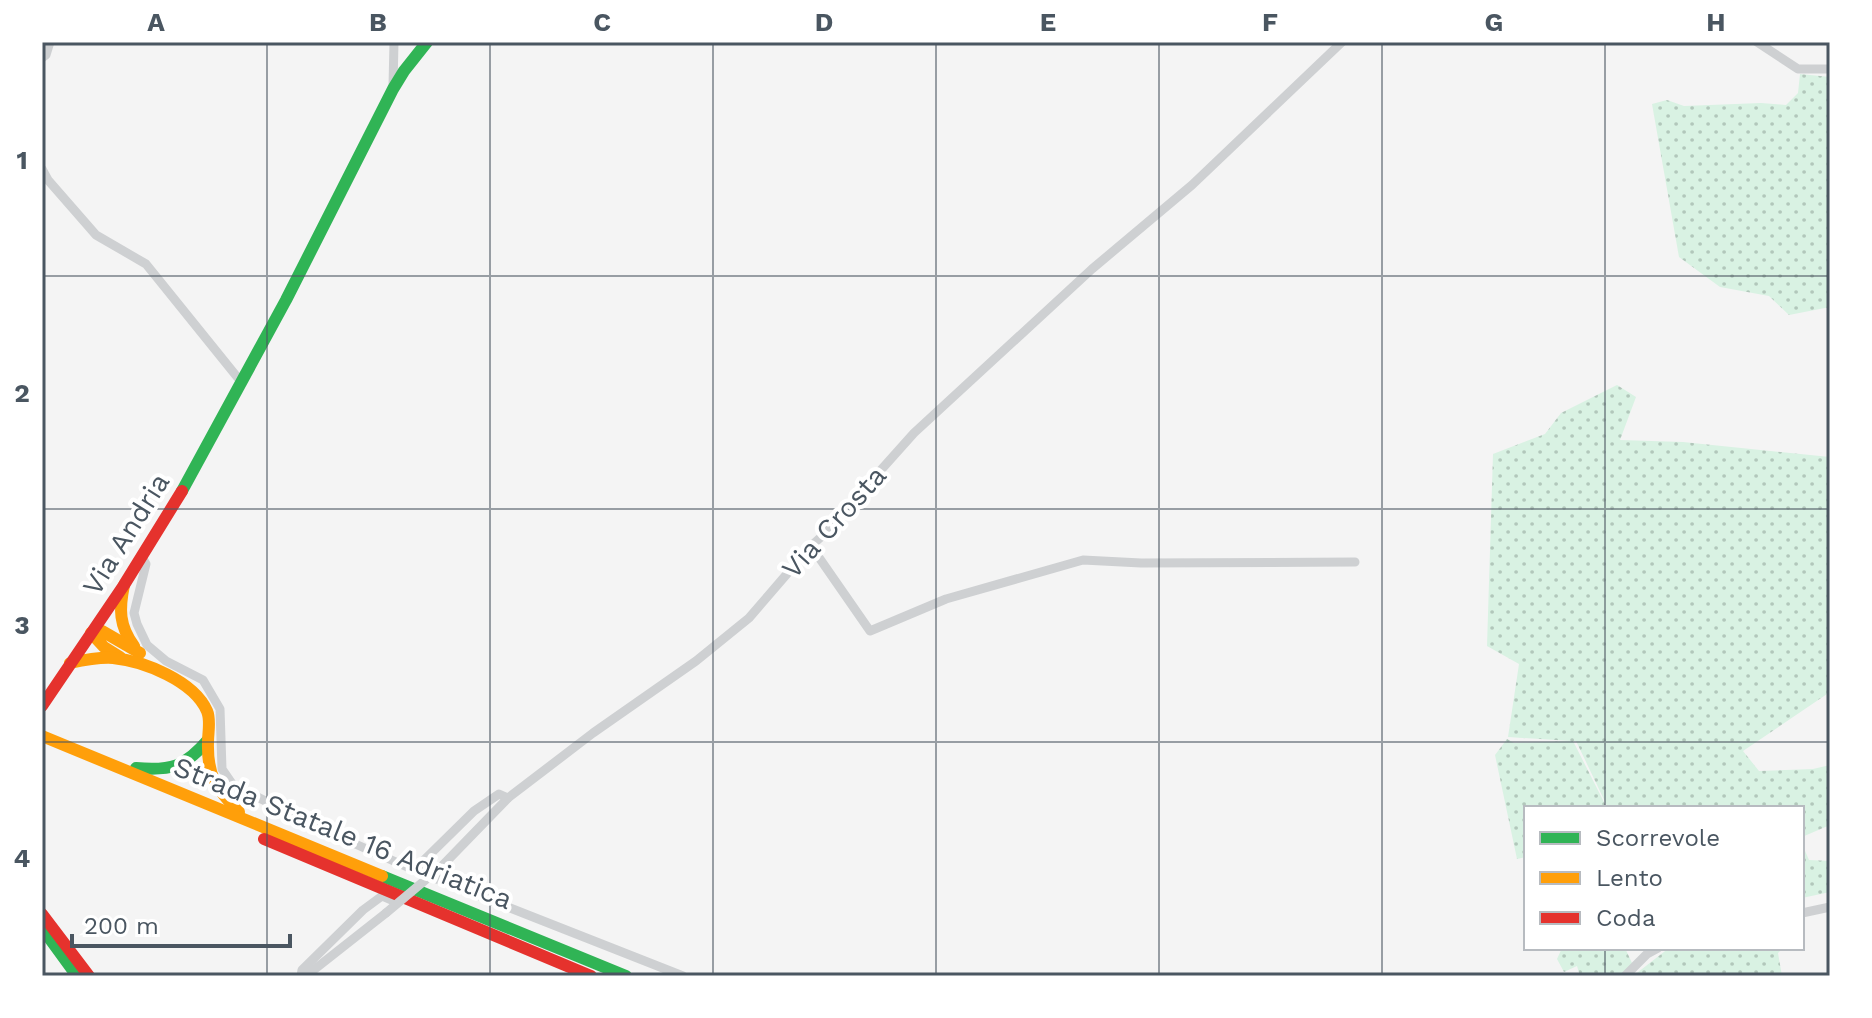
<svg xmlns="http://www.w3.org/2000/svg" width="1872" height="1018" font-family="'Work Sans',sans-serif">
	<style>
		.green { fill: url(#green-dots) }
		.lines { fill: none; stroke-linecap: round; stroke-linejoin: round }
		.street { stroke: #ced0d2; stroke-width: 9 }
		.fast { stroke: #30b455; stroke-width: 12 }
		.slow { stroke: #ff9f0a; stroke-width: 12 }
		.jam { stroke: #e5322d; stroke-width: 12 }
		.street-bridge { stroke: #ced0d2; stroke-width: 9 }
		.grid { fill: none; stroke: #4a5661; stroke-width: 2; stroke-opacity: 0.55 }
		.labels { text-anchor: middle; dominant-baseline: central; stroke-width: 8; stroke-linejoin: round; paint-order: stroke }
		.street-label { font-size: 28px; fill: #4a5661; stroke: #fff }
		.neatline { fill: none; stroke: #4a5661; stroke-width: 3 }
		.grid-label { font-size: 26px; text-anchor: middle; font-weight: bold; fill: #4a5661 }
	</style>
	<defs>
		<pattern id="green-dots" width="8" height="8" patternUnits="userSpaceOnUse" patternTransform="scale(2)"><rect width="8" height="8" fill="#d9f2e3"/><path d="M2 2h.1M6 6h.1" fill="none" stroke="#b2c7bb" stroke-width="1.8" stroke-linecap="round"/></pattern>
	</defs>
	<rect width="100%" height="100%" fill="#f4f4f4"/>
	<!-- green -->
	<g class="green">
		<path d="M1800,74L1830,77V307L1789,315L1769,296L1720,287L1679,257L1652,104L1667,100L1684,106L1761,103L1786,105L1798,93Z"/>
		<path d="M1617,385L1636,397L1620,440L1683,442L1830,457V692L1743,751L1759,771L1813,769L1830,765V825L1802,837V808H1608L1576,741H1573L1607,808H1526V857L1517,859L1495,755L1507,739L1514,743L1572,741L1508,737L1519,664L1487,646L1493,454L1545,434L1561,413Z"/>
		<path d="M1802,844L1809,860L1830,861V892L1802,898Z"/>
		<path d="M1562,948H1625L1632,963L1625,976H1580L1577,966L1564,972L1557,959Z"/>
		<path d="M1669,948H1783L1778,953L1782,976H1633Z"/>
	</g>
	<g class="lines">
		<!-- street -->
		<g class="street">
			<path d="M1757,42L1798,69H1830"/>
			<path d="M42,58L46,55L50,42"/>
			<path d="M393,86L394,42"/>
			<path d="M42,169L48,180L96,235L146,264L242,383"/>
			<path d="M811,546L870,631L946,599L1083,560L1141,563L1355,562"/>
			<path d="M142,557L146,564L134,613L137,624L147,645L166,661L203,680L220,709L222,769L233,785L326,831L414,870L683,976"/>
			<path d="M442,866L508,798L593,733L696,661L749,618L811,546L821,537L914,433L1092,269L1192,185L1342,42"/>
			<path d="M414,870L474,811L499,794L508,798"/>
			<path d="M1802,913L1830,907"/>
			<path d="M301,976L302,970L363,910L382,896L391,900"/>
			<path d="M306,976L386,913"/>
			<path d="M1625,976L1647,954L1658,948"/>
		</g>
		<!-- fast -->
		<g class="fast">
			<path d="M182,491L286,300L393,89L404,71L427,42"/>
			<path d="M136,768C171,771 185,767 208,740"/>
			<path d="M382,876L626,976"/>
			<path d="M42,928L77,976"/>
		</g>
		<!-- slow -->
		<g class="slow">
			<path d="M124,585C119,609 119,626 134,646"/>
			<path d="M120,657L104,647L91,633L102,631L140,653"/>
			<path d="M70,663C84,660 99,657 113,658C144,661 194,681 207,711C211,720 208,732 208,742C207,776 216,788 239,812"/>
			<path d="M42,736L382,876"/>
		</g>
		<!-- jam -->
		<g class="jam">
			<path d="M42,706L124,585L182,491"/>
			<path d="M264,839L591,976"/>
			<path d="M42,914L89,976"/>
		</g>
		<!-- street-bridge -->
		<path class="street-bridge" d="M386,913L442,866"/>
	</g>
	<!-- grid -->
	<path class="grid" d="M267,42V976M490,42V976M713,42V976M936,42V976M1159,42V976M1382,42V976M1605,42V808M42,276H1830M42,509H1830M42,742H1830M1605,948V976"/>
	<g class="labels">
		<!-- street labels -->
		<g class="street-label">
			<text transform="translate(834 522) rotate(-48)">Via Crosta</text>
			<text transform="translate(126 534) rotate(-58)">Via Andria</text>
			<text transform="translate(343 833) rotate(22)">Strada Statale 16 Adriatica</text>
		</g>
	</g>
	<!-- border -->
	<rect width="1872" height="1018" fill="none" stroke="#ffffff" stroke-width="88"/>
	<!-- legend -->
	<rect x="1524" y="806" width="280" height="144" fill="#ffffff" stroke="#b7bbc0" stroke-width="2"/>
	<rect x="1540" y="832" width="40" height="12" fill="#30b455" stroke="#b7bbc0" stroke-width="2"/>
	<text x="1596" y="846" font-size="24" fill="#4a5661">Scorrevole</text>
	<rect x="1540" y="872" width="40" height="12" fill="#ff9f0a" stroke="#b7bbc0" stroke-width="2"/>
	<text x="1596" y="886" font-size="24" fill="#4a5661">Lento</text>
	<rect x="1540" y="912" width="40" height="12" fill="#e5322d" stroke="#b7bbc0" stroke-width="2"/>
	<text x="1596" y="926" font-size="24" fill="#4a5661">Coda</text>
	<!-- scale -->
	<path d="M72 934v12h218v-12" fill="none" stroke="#4a5661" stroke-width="4"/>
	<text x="84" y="934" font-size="24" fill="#4a5661" stroke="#ffffff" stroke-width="6" paint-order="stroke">200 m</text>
	<rect x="44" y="44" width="1784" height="930" class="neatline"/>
	<g class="grid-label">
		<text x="156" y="31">A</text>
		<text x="378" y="31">B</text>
		<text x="602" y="31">C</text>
		<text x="824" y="31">D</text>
		<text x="1048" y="31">E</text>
		<text x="1270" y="31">F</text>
		<text x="1494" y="31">G</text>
		<text x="1716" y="31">H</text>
		<text x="22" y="169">1</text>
		<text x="22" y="402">2</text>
		<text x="22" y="634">3</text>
		<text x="22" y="867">4</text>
	</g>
</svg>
